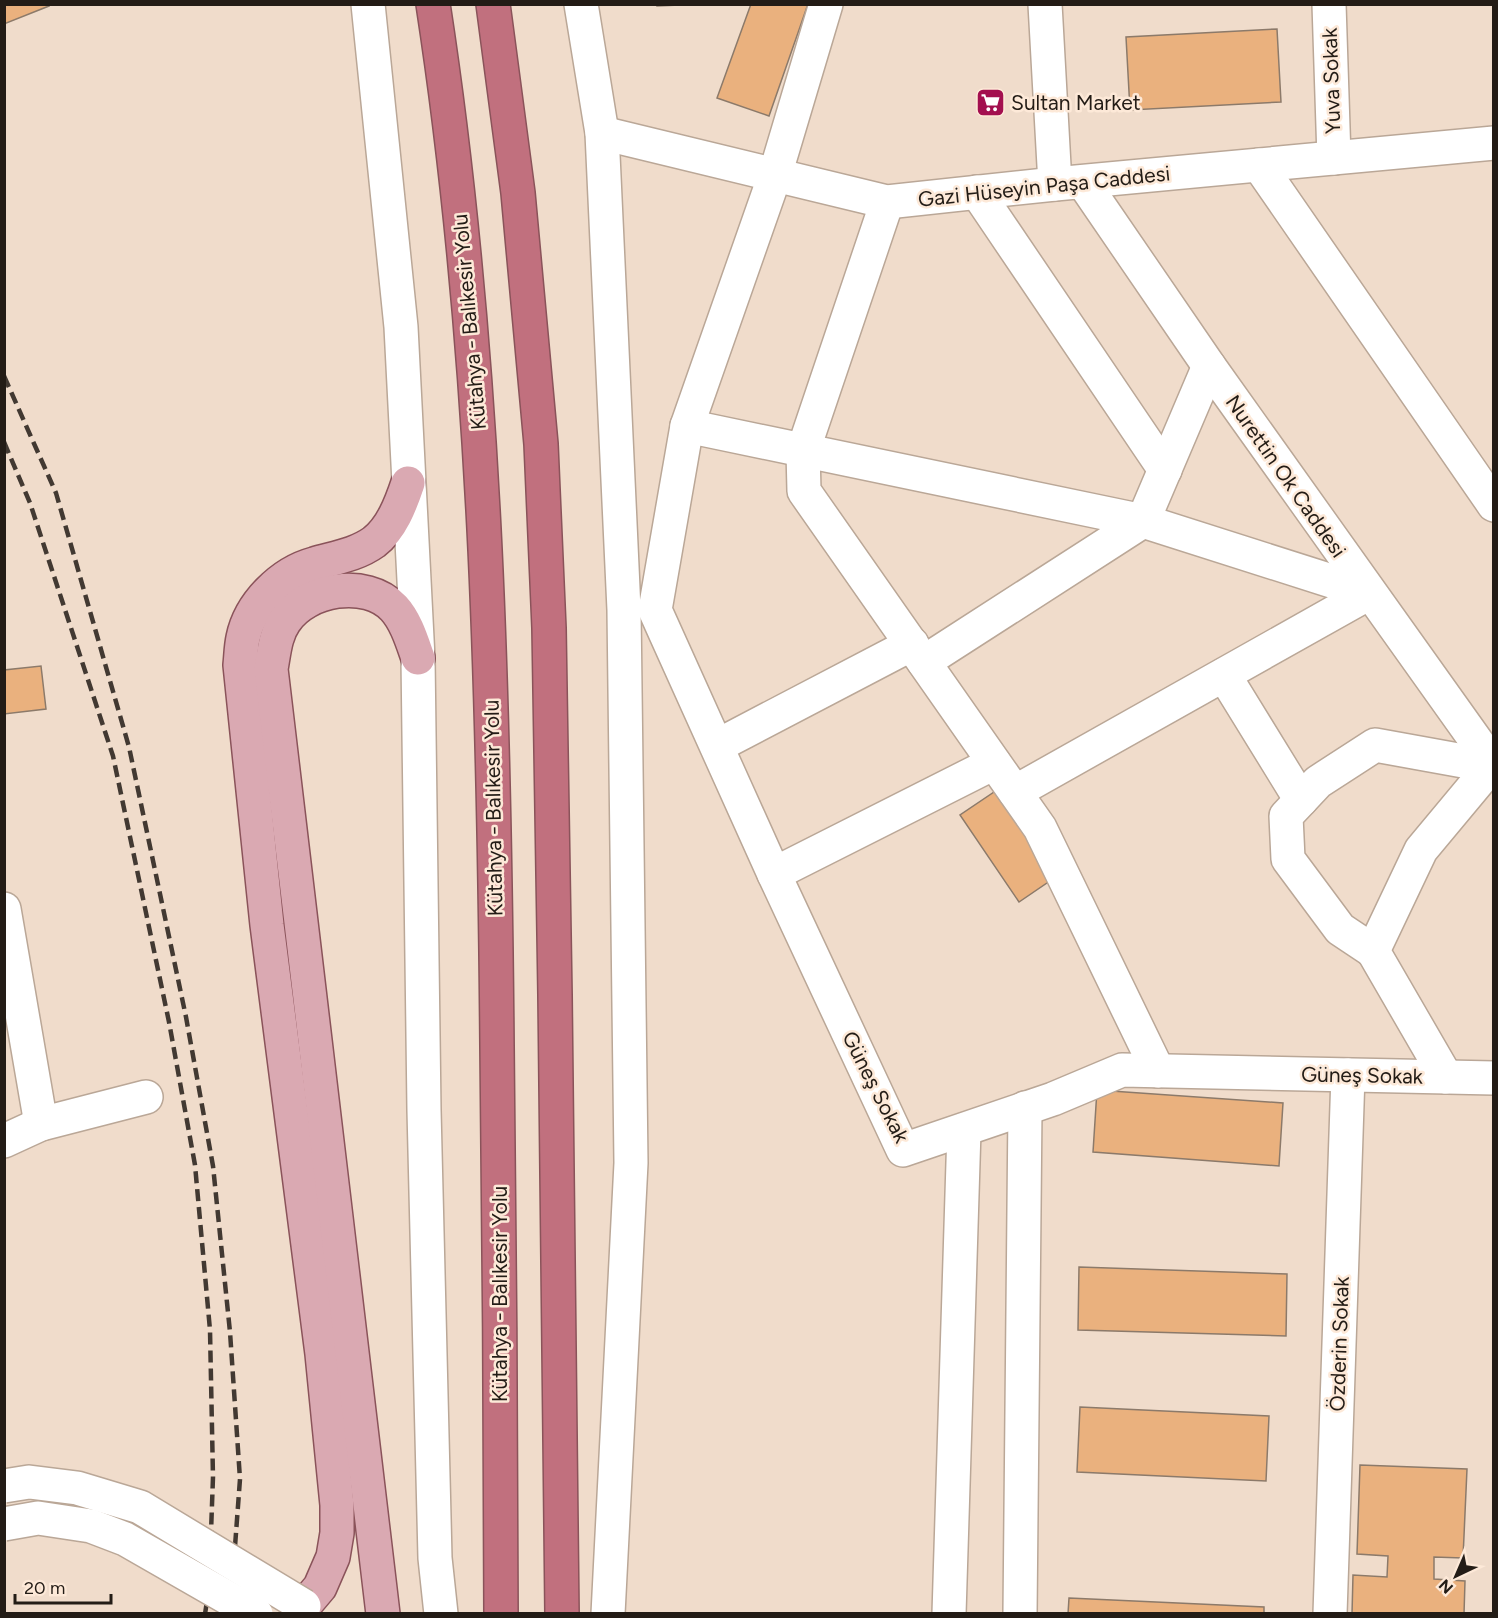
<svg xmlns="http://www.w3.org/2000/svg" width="1498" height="1618" font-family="Figtree,sans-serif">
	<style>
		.building { fill: #eab17e; stroke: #8c7a6a; stroke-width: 1.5 }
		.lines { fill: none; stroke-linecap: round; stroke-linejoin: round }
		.minor-casing { stroke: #baa797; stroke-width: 36 }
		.major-casing { stroke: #8a535a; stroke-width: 36 }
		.highway-casing { stroke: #8a535a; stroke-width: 36 }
		.minor { stroke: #fff; stroke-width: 33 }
		.major { stroke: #daa9b2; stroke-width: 33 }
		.highway { stroke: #c1707e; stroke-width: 33 }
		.rail { stroke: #423932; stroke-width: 4.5; stroke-dasharray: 12 6; stroke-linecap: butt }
		.minor-bridge-casing { stroke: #baa797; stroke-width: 36; stroke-linecap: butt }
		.minor-bridge { stroke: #fff; stroke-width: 33 }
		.labels { text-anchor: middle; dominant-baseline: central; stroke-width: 5; stroke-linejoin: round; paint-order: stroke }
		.street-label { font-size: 21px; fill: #231c16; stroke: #fde9d8 }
		.poi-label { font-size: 21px; fill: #231c16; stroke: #fde9d8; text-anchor: start }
	</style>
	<rect width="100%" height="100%" fill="#f0dccb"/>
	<!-- building -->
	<g class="building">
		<path d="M4,4H48L49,6L4,24Z"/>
		<path d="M657,4H704L657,6Z"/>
		<path d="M751,4H808L769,116L717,98Z"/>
		<path d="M1277,29L1281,102L1130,110L1126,37Z"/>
		<path d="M41,666L46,709L4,714V670Z"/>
		<path d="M1000,788L1060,874L1019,902L960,815Z"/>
		<path d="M1097,1090L1283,1103L1279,1166L1093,1152Z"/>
		<path d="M1079,1267L1287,1274L1286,1336L1078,1330Z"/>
		<path d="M1080,1407L1269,1416L1266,1481L1077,1472Z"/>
		<path d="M1360,1465L1467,1469L1463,1558L1434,1557V1579L1465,1581L1464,1614H1352L1353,1575L1387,1577L1388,1556L1357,1554Z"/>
		<path d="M1069,1598L1264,1607V1614H1068Z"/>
	</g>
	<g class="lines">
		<defs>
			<g id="minor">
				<path d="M368,4L401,327L418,658L424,1110L435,1558L441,1614"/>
				<path d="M581,4L602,133L624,610L631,1163L608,1614"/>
				<path d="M826,4L775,175L687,426L655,610L774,874L903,1150L1053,1099L1122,1070L1494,1078"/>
				<path d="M1045,4L1055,184"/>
				<path d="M1329,4L1334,158"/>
				<path d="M602,133L887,202L1055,184L1494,143"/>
				<path d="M1259,165L1494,505"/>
				<path d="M1083,182L1209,366L1494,766"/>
				<path d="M977,192L1165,470"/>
				<path d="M887,202L803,451L804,491L1040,828L1158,1071"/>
				<path d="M687,426L1143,521L1369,593"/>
				<path d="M924,662L1143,521L1209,366"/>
				<path d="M1224,675L1301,800"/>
				<path d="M717,746L912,644"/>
				<path d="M1015,792L1369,593"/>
				<path d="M774,874L994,763"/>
				<path d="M4,909L41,1124"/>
				<path d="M1373,951L1340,929L1288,859L1286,816L1318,782L1375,745L1491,766"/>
				<path d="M1446,1077L1373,951L1421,850L1491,766"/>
				<path d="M4,1141L41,1124L146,1097"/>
				<path d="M949,1614L964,1130"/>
				<path d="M1020,1614L1025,1108"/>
				<path d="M1330,1614L1348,1075"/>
			</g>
			<g id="major">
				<path d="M301,1614L304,1606L320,1587L333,1557L337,1533V1505L322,1354L267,925L240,665C241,656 241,647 243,638C250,604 281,573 314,564C334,558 356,555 374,542C392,528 401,504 408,483"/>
				<path d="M383,1614L271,669C274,653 275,635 285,621C306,589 366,578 394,608C406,621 412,641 418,658"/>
			</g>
			<g id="highway">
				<path d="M433,4C486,349 494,699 497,1046C499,1235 501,1425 501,1614"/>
				<path d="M493,4L518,193L541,444L549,628L555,995L562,1614"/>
			</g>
		</defs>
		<!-- minor casing -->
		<use href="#minor" class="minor-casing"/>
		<!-- major casing -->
		<use href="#major" class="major-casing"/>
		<!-- highway casing -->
		<use href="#highway" class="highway-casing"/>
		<!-- minor -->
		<use href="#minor" class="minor"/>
		<!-- major -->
		<use href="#major" class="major"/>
		<!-- highway -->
		<use href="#highway" class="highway"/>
		<!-- rail -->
		<g class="rail">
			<path d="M4,376L56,493L129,747L186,1017L213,1166L230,1332L240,1479L230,1614"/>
			<path d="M4,442L30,503L113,756L169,1022L195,1165L210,1330L213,1477L209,1588L205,1614"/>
		</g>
		<defs>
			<g id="minor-bridge">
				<path d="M4,1486L29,1482L77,1488L140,1507L304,1606"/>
				<path d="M4,1524L38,1518L91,1526L125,1539L256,1614"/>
			</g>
		</defs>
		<!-- minor-bridge casing -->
		<use href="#minor-bridge" class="minor-bridge-casing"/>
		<!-- minor-bridge -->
		<use href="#minor-bridge" class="minor-bridge"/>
	</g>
	<!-- icons -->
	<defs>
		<symbol id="supermarket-square" viewBox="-11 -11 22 22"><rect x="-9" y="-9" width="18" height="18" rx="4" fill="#a30f4f" stroke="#fde9d8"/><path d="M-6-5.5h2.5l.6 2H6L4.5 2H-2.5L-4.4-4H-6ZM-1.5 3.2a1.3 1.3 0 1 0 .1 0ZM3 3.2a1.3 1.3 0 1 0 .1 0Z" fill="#fff"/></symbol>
	</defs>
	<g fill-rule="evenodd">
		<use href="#supermarket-square" x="974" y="86" width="33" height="33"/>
	</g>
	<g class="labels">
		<!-- street labels -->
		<g class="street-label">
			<text transform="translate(1331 81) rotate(-92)">Yuva Sokak</text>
			<text transform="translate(1044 186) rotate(-6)">Gazi Hüseyin Paşa Caddesi</text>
			<text transform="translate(469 322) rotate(-95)">Kütahya - Balıkesir Yolu</text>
			<text transform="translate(1286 476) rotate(55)">Nurettin Ok Caddesi</text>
			<text transform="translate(493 808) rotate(-91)">Kütahya - Balıkesir Yolu</text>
			<text transform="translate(1362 1075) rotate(1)">Güneş Sokak</text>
			<text transform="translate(876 1087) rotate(63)">Güneş Sokak</text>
			<text transform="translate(499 1294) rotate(-90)">Kütahya - Balıkesir Yolu</text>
			<text transform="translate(1339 1344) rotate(-88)">Özderin Sokak</text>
		</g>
		<!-- poi labels -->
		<g class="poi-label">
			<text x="1011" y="102">Sultan Market</text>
		</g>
	</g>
	<!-- border -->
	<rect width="1498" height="1618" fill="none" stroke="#231c16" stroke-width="12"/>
	<!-- north arrow -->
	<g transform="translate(1456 1576) rotate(224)" stroke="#fde9d8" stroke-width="4.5" paint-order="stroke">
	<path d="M0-4.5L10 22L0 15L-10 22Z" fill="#231c16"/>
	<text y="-9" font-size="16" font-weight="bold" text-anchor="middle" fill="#231c16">N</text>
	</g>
	<!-- scale -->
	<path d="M15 1594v9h96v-9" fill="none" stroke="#231c16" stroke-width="3"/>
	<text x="24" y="1594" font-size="18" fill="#231c16" stroke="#fde9d8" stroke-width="4.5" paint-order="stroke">20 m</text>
</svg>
